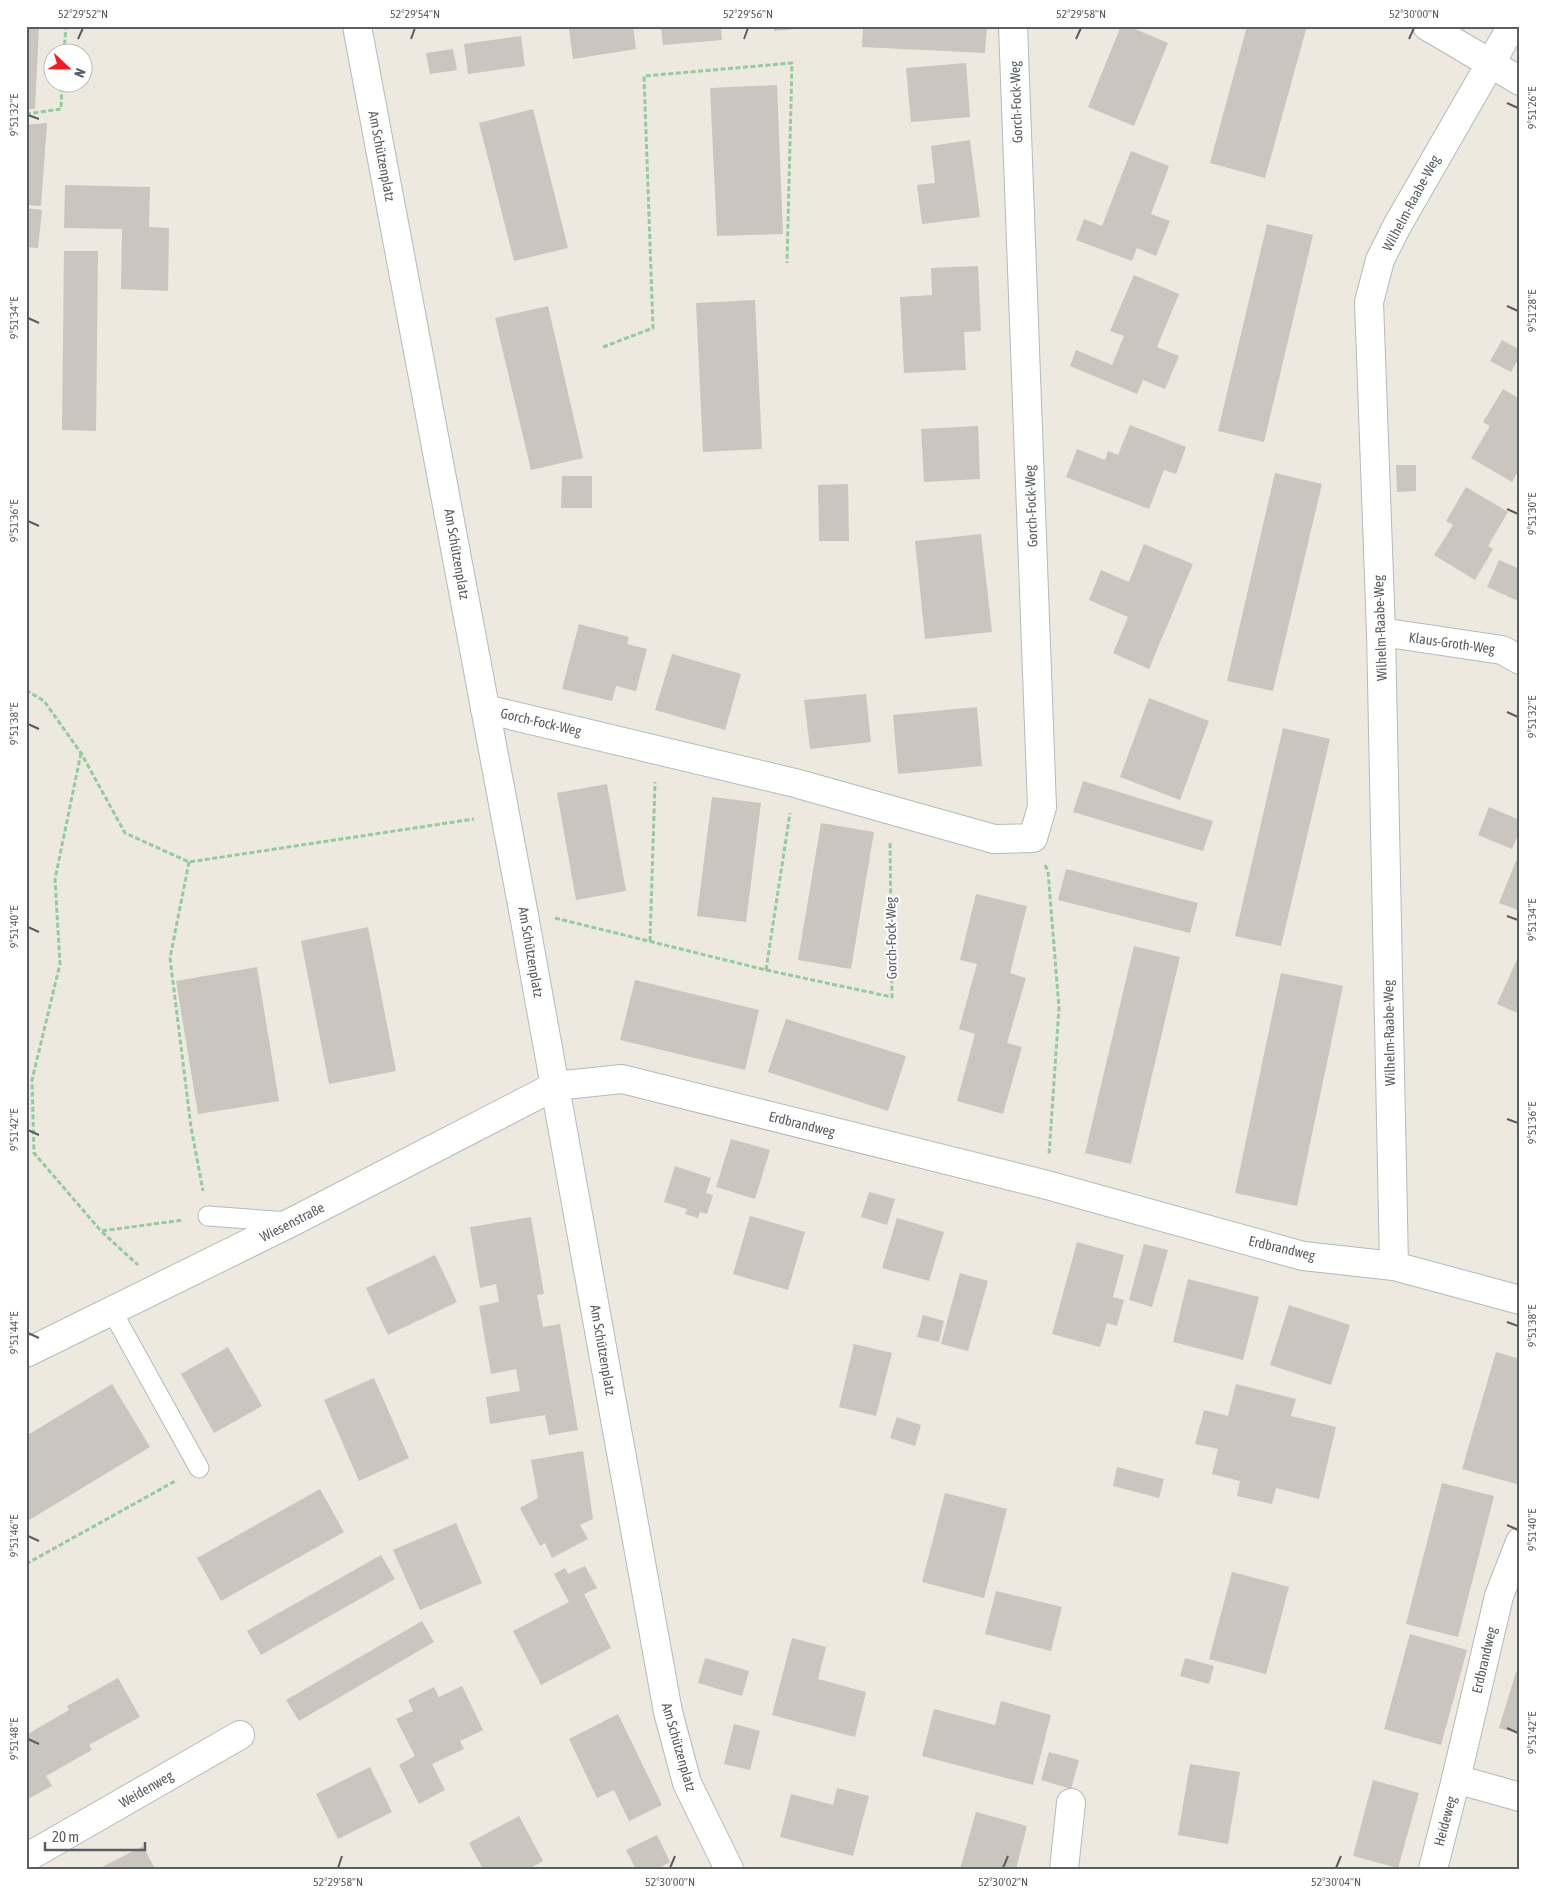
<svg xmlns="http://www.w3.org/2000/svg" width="1546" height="1895" font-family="'Asap Condensed',sans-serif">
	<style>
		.building { fill: #cac5be }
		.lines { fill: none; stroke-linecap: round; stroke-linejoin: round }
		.lane-casing { stroke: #b5b9be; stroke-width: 21 }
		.street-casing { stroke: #b5b9be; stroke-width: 30 }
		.path { stroke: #93cc9c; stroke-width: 3; stroke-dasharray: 5 2.5; stroke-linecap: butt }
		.lane { stroke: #fff; stroke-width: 19 }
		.street { stroke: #fff; stroke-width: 28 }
		.ticks { fill: none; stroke: #585e62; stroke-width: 2 }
		.labels { text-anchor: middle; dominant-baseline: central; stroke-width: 4; stroke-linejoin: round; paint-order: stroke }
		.street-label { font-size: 14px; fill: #585e62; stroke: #fff }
		.neatline { fill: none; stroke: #585e62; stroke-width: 2 }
		.ticks-label { font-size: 12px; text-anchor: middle; fill: #585e62 }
	</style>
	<rect width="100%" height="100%" fill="#ede9df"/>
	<!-- building -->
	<g class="building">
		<path d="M26,26H39L35,109H26Z"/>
		<path d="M585,26H633L636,49L573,59L569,29Z"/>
		<path d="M661,26H721L722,40L663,45Z"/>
		<path d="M774,26H807V28L774,31Z"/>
		<path d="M863,26H987L985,53L862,47Z"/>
		<path d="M1121,26H1128L1168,43L1134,126L1088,107Z"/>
		<path d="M1247,26H1307L1265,178L1210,163Z"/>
		<path d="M521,36L525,66L468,74L464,44Z"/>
		<path d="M453,49L457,70L430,74L426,53Z"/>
		<path d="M966,63L970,117L911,122L906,68Z"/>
		<path d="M777,85L783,234L717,236L710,88Z"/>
		<path d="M533,109L568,248L514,261L479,123Z"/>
		<path d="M47,123L41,206L26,205V125Z"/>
		<path d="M970,140L980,217L922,224L917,185L935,183L931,146Z"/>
		<path d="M1131,151L1169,166L1151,214L1170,221L1156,256L1137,248L1132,261L1076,240L1084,219L1102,226Z"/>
		<path d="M65,185L150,187L149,227L169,228L168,291L121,289L122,229L64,228Z"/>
		<path d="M26,208L42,210L38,248L26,247Z"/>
		<path d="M1267,224L1313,235L1264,442L1218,431Z"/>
		<path d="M64,251H98L96,431L62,430Z"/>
		<path d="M978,266L981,331L964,332L966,370L904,373L900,297L932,295L931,268Z"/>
		<path d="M1134,275L1179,294L1157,347L1179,356L1165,389L1143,380L1137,394L1070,366L1076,350L1112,365L1124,336L1110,331Z"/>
		<path d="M755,300L762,449L703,452L696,303Z"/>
		<path d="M548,306L583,458L531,470L495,318Z"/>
		<path d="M1502,340L1520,350V356L1511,372L1490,361Z"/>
		<path d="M1503,389L1520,399V468L1512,482L1471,458L1490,426L1483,422Z"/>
		<path d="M1130,425L1186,447L1176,474L1164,470L1149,509L1066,477L1077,449L1105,460L1108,451L1118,455Z"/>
		<path d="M978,426L980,479L924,482L921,429Z"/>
		<path d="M1396,465H1416V491L1397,492Z"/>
		<path d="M1275,473L1322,484L1273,691L1227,681Z"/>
		<path d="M562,476H592V508H561Z"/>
		<path d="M848,484L849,541H819L818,485Z"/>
		<path d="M1466,487L1508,512L1488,546L1493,549L1475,580L1434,555L1453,525L1446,521Z"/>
		<path d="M981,534L992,632L925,639L915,541Z"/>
		<path d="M1144,544L1193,564L1149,669L1113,653L1128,617L1089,600L1101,570L1129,582Z"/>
		<path d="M1499,560L1520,569V602L1487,587Z"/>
		<path d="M579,624L629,637L627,644L647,649L636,691L616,686L612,701L562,689Z"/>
		<path d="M672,654L741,674L725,730L655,710Z"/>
		<path d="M866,694L871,742L810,749L804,700Z"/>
		<path d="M1149,698L1209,721L1180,800L1120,777Z"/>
		<path d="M977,707L982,766L898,774L893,715Z"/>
		<path d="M1283,728L1330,739L1281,946L1235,936Z"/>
		<path d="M1083,781L1213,821L1203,851L1073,812Z"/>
		<path d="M607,784L626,891L576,900L557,793Z"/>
		<path d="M712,797L761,803L746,922L697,916Z"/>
		<path d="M1489,807L1520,820V830L1512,849L1478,835Z"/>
		<path d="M821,823L874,832L851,969L798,960Z"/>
		<path d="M1520,851V911L1499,903Z"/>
		<path d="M1066,869L1198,903L1190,933L1058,900Z"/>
		<path d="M976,894L1027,906L1010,973L1026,978L1007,1043L1022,1047L1003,1114L957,1101L975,1034L959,1029L977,964L960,960Z"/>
		<path d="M368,927L396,1071L329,1084L301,941Z"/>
		<path d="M1134,946L1180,957L1131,1164L1085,1153Z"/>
		<path d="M1520,953V1014L1497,1004Z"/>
		<path d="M257,967L279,1101L198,1114L176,981Z"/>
		<path d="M1281,973L1343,986L1297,1206L1235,1193Z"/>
		<path d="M635,980L759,1010L745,1070L620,1040Z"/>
		<path d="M786,1019L906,1056L888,1111L768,1072Z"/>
		<path d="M731,1139L770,1150L755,1199L716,1187Z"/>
		<path d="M675,1166L711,1178L706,1193L713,1195L707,1214L700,1212L698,1218L685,1214L687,1209L664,1202Z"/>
		<path d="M869,1192L895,1199L887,1225L861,1217Z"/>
		<path d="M750,1216L805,1232L788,1290L733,1274Z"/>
		<path d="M531,1217L544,1294L537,1295L543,1327L560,1324L578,1430L549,1435L545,1415L490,1424L486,1397L520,1391L516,1369L491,1374L479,1306L499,1302L496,1284L480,1288L470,1227Z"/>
		<path d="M897,1218L944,1232L929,1281L882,1268Z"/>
		<path d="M1077,1242L1124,1255L1113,1297L1124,1300L1117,1326L1107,1323L1100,1347L1052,1334Z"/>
		<path d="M1144,1244L1168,1250L1152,1307L1129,1300Z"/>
		<path d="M435,1255L457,1302L388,1335L366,1288Z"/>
		<path d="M960,1273L988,1281L968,1351L941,1344Z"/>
		<path d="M1188,1279L1259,1297L1243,1360L1173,1342Z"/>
		<path d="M1289,1305L1350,1325L1331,1385L1270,1365Z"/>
		<path d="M923,1315L944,1321L939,1342L917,1337Z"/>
		<path d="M854,1344L892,1353L876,1416L839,1407Z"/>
		<path d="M228,1347L262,1406L214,1433L181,1374Z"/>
		<path d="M1496,1352L1520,1359V1485L1462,1469Z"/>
		<path d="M374,1378L409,1458L359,1481L324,1400Z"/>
		<path d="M112,1384L150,1447L26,1522V1436Z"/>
		<path d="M1236,1384L1296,1399L1291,1416L1336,1427L1319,1499L1276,1488L1272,1504L1237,1496L1240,1481L1212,1474L1218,1449L1195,1444L1204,1410L1228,1416Z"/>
		<path d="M897,1417L921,1425L915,1446L890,1438Z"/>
		<path d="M583,1451L593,1519L580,1525L588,1539L552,1558L545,1543L540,1546L520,1508L538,1498L531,1460Z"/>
		<path d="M1117,1467L1164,1479L1159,1498L1113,1486Z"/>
		<path d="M1442,1483L1494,1496L1458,1637L1406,1624Z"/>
		<path d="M320,1489L344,1532L221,1601L197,1558Z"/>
		<path d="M945,1493L1007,1509L984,1598L922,1582Z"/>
		<path d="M456,1523L482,1583L420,1610L393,1550Z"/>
		<path d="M381,1555L395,1579L261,1655L247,1631Z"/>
		<path d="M585,1566L597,1588L584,1594L611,1648L541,1685L513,1631L569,1602L554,1574L565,1568L568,1574Z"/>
		<path d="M1232,1572L1289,1587L1266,1674L1209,1659Z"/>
		<path d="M996,1591L1062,1607L1051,1651L985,1634Z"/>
		<path d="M422,1621L434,1642L299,1721L286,1700Z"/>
		<path d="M1410,1634L1467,1650L1441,1745L1384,1729Z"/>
		<path d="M792,1638L826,1647L818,1679L866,1692L855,1737L772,1715Z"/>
		<path d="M705,1658L749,1671L742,1696L698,1683Z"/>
		<path d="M1185,1658L1214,1666L1209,1684L1180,1676Z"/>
		<path d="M1516,1672L1520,1674V1734L1499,1728Z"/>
		<path d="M118,1678L140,1717L89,1745L92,1750L46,1776L52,1786L26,1800V1745L28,1744L26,1735L69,1710L67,1706Z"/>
		<path d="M462,1686L483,1730L460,1741L464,1749L432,1764L445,1790L419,1804L399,1765L415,1756L396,1719L413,1711L408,1700L434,1687L439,1697Z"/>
		<path d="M1001,1701L1051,1715L1033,1785L922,1756L934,1709L995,1725Z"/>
		<path d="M618,1714L662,1805L629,1821L614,1790L597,1798L569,1739Z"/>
		<path d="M734,1724L760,1731L750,1770L724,1764Z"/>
		<path d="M1049,1752L1079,1760L1071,1789L1041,1780Z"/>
		<path d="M1190,1764L1240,1772L1228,1844L1178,1835Z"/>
		<path d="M370,1767L392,1812L338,1839L316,1794Z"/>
		<path d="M1373,1780L1419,1793L1398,1868L1353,1856Z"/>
		<path d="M837,1788L869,1796L853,1856L780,1837L791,1794L833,1805Z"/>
		<path d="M976,1812L1027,1826L1016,1869H960Z"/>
		<path d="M519,1816L543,1861L529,1869H483L469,1843Z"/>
		<path d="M657,1835L670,1862L657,1869H636L626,1850Z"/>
		<path d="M143,1846L155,1869H98Z"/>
	</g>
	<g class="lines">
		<defs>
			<g id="lane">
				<path d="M208,1216L289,1222"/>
				<path d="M112,1311L199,1468"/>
			</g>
			<g id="street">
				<path d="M357,26L523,910L668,1712L687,1783L729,1869"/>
				<path d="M1427,26L1520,81"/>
				<path d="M1381,632L1502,650L1520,660"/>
				<path d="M485,709L795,783L994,839L1033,838L1042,807L1013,26"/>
				<path d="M1394,1266L1381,632L1369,302L1380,260L1397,226L1512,26"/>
				<path d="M26,1353L292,1222L555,1086L622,1079L1047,1185L1303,1256L1394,1266L1520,1300"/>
				<path d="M1456,1779L1499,1596L1520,1542"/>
				<path d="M26,1858L240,1735"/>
				<path d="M1064,1869L1071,1803"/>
				<path d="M1433,1869L1456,1779L1520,1797"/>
			</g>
		</defs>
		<!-- lane casing -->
		<use href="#lane" class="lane-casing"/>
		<!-- street casing -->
		<use href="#street" class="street-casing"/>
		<!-- path -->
		<g class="path">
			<path d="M64,52L66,26"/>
			<path d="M26,114L61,109L62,82"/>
			<path d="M603,347L653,328L644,76L792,63L787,263"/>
			<path d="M26,690L44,701L81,753L125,833L189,862L474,819"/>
			<path d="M81,753L55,879L60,964L32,1080L34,1153L101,1231L183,1220"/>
			<path d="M189,862L170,958L191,1127L203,1191"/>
			<path d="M1045,865L1048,871L1059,1008L1049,1155"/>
			<path d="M555,918L766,970L892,997L890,841"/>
			<path d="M650,941L655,782"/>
			<path d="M766,970L790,813"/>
			<path d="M102,1232L138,1265"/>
			<path d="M26,1564L177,1480"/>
		</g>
		<!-- lane -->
		<use href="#lane" class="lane"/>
		<!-- street -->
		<use href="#street" class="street"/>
	</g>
	<!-- ticks -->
	<path class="ticks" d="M78,39L83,28M411,39L415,28M744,39L748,28M1076,39L1081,28M1409,39L1414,28M1507,103L1518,108M28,115L39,119M1507,306L1518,311M28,318L39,323M1507,509L1518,514M28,521L39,526M1507,712L1518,717M28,724L39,729M1507,916L1518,920M28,927L39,932M1507,1119L1518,1123M28,1130L39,1135M1507,1322L1518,1326M28,1333L39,1338M1507,1525L1518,1530M28,1536L39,1541M1507,1728L1518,1733M28,1739L39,1744M338,1868L342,1856M670,1868L675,1856M1003,1868L1008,1856M1336,1868L1341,1856"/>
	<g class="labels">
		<!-- street labels -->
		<g class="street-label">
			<text transform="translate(1016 102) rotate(-92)">Gorch-Fock-Weg</text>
			<text transform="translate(382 156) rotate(79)">Am Schützenplatz</text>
			<text transform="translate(1411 203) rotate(-62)">Wilhelm-Raabe-Weg</text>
			<text transform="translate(1031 506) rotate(-92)">Gorch-Fock-Weg</text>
			<text transform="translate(457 554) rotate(80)">Am Schützenplatz</text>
			<text transform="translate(1380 628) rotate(-92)">Wilhelm-Raabe-Weg</text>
			<text transform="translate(1452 643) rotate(8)">Klaus-Groth-Weg</text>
			<text transform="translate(541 722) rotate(13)">Gorch-Fock-Weg</text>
			<text transform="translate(891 938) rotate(-91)">Gorch-Fock-Weg</text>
			<text transform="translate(531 952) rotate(80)">Am Schützenplatz</text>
			<text transform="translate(1389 1033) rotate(-91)">Wilhelm-Raabe-Weg</text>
			<text transform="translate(802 1124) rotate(14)">Erdbrandweg</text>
			<text transform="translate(292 1222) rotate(-27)">Wiesenstraße</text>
			<text transform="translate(1282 1248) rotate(13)">Erdbrandweg</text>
			<text transform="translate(603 1350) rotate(80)">Am Schützenplatz</text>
			<text transform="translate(1484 1660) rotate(-77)">Erdbrandweg</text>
			<text transform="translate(679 1747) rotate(74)">Am Schützenplatz</text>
			<text transform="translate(146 1789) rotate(-30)">Weidenweg</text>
			<text transform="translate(1445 1821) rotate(-75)">Heideweg</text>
		</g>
	</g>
	<!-- border -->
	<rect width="1546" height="1895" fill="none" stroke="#ffffff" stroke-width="55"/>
	<!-- north arrow -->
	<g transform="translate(68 68) rotate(112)"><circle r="24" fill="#ffffff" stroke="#bcbfc0"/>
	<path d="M0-4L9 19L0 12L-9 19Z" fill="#f81a22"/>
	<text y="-8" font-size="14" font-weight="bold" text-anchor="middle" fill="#585e62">N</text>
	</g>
	<!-- scale -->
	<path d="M45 1842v8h100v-8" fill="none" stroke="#585e62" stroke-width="2.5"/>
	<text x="52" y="1842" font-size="15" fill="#585e62" stroke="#ffffff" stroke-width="4" paint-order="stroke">20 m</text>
	<rect x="28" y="28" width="1490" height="1840" class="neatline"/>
	<g class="ticks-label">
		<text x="83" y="18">52°29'52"N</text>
		<text x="415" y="18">52°29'54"N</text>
		<text x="748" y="18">52°29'56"N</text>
		<text x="1081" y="18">52°29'58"N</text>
		<text x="1414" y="18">52°30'00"N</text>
		<text transform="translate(1532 108) rotate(-90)" y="4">9°51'26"E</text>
		<text transform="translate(14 115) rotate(-90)" y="4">9°51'32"E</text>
		<text transform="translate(1532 311) rotate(-90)" y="4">9°51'28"E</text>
		<text transform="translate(14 318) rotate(-90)" y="4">9°51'34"E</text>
		<text transform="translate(1532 514) rotate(-90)" y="4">9°51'30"E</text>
		<text transform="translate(14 521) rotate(-90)" y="4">9°51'36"E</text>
		<text transform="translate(1532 717) rotate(-90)" y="4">9°51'32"E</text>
		<text transform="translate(14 724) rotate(-90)" y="4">9°51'38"E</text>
		<text transform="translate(1532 920) rotate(-90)" y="4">9°51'34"E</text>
		<text transform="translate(14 927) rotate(-90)" y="4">9°51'40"E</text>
		<text transform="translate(1532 1123) rotate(-90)" y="4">9°51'36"E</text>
		<text transform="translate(14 1130) rotate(-90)" y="4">9°51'42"E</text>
		<text transform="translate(1532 1326) rotate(-90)" y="4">9°51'38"E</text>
		<text transform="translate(14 1333) rotate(-90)" y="4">9°51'44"E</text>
		<text transform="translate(1532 1530) rotate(-90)" y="4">9°51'40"E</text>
		<text transform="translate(14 1536) rotate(-90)" y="4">9°51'46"E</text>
		<text transform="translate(1532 1733) rotate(-90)" y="4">9°51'42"E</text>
		<text transform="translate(14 1739) rotate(-90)" y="4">9°51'48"E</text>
		<text x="338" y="1886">52°29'58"N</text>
		<text x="670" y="1886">52°30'00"N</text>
		<text x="1003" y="1886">52°30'02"N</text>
		<text x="1336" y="1886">52°30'04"N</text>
	</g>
</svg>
